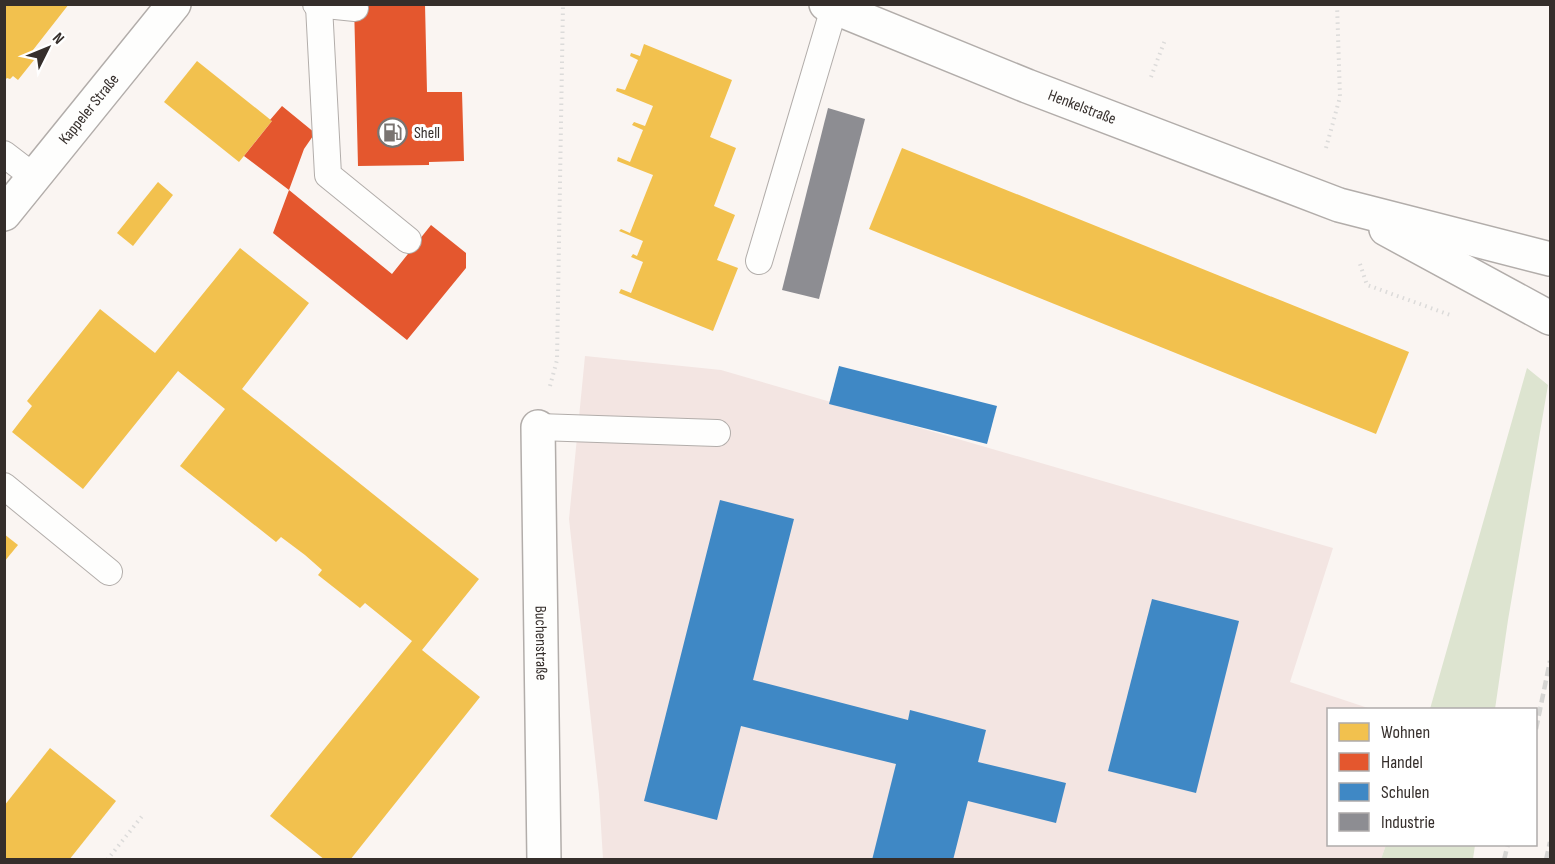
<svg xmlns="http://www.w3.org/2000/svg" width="1555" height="864" font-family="'Sofia Sans Condensed',sans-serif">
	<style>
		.education { fill: #f3e5e2 }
		.green { fill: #dde4d0 }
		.homes { fill: #f2c14e }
		.shops { fill: #e4572e }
		.schools { fill: #3f88c5 }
		.industry { fill: #8d8d92 }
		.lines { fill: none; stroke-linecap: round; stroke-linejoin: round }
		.lane-casing { stroke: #b2adaa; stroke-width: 28 }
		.street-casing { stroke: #b2adaa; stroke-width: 36 }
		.secondary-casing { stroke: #b2adaa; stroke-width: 36 }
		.path { stroke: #dcdbda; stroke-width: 4; stroke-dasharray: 1.5 4.5; stroke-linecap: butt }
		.lane { stroke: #fefefd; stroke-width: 26 }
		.street { stroke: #fefefd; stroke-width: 33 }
		.secondary { stroke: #fefefd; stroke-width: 33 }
		.rail { stroke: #d6d5d3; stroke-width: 4.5; stroke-dasharray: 9 4.5; stroke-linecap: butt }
		.labels { text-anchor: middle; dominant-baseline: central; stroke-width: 6; stroke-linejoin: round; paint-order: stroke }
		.street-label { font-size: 16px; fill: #352e2b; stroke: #fff }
		.poi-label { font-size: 16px; fill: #352e2b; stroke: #fff; text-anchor: start }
	</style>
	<rect width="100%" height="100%" fill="#faf5f2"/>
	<!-- education -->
	<path class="education" d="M585,356L721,370L1333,548L1290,682L1371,709L1328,710V844L1386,845L1381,859H603L599,794L569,519Z"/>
	<!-- green -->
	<g class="green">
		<path d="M1527,368L1548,385L1508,620L1495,709H1430Z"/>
		<path d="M1386,845V844L1475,845L1473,859H1381Z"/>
	</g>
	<!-- homes -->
	<g class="homes">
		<path d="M4,4H69L33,50L38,55L18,80L13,76L10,79L7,78L4,81Z"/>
		<path d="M644,44L732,80L710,137L736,148L714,206L735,215L717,260L738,268L713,331L619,293L621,289L631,293L643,262L631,257L633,254L637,256L643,241L619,231L621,229L630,233L653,175L617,161L618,157L630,162L643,130L632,125L634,122L645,126L653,106L616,91L617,88L625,90L638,60L630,56L631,53L640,56Z"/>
		<path d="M197,61L272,121L239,162L164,102Z"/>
		<path d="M902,148L1409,352L1376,434L869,229Z"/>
		<path d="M158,182L173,195L133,246L117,233Z"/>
		<path d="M240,248L309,303L242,389L479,579L422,650L480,697L350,860H325L270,816L412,641L365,603L360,608L318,575L322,570L305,555L281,537L276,542L180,466L225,409L178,371L83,489L12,432L32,406L27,401L100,309L155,353Z"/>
		<path d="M4,534L18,545L4,562Z"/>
		<path d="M50,748L116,801L69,860H4V806Z"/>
	</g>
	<!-- shops -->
	<g class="shops">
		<path d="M354,4H425L427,92H462L464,161L429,162V165L358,166Z"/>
		<path d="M282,106L315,133L304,149L289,190L244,156L272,121L270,120Z"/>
		<path d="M289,190L392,274L431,225L466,253V268L407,340L273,233Z"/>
	</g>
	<!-- schools -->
	<g class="schools">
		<path d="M839,366L997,406L987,444L829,404Z"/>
		<path d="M720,500L794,519L753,680L908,720L910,710L986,730L978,762L1066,783L1056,823L968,801L953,860H872L896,764L741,726L717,820L644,801Z"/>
		<path d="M1152,599L1239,621L1196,793L1108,771Z"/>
	</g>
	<!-- industry -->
	<path class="industry" d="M828,108L865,119L819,299L782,290Z"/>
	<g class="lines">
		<defs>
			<g id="lane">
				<path d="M316,4L355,8"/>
				<path d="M319,6L328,175L408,240"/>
				<path d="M4,154L34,177"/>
				<path d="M759,261L834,8"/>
				<path d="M538,427L717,433"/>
				<path d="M4,486L109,572"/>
			</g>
			<g id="street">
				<path id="s1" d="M538,427L544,860"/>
			</g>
			<g id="secondary">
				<path id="s2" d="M826,4L1027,86L1339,205L1550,259"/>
				<path id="s3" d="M4,214L174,4"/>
				<path d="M1386,229L1550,318"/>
			</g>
		</defs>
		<!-- lane casing -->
		<use href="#lane" class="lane-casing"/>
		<!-- street casing -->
		<use href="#street" class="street-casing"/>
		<!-- secondary casing -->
		<use href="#secondary" class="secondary-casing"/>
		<!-- path -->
		<g class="path">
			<path d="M1151,77L1165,40"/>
			<path d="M1326,148L1340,97L1337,4"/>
			<path d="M1360,264L1367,285L1453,316"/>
			<path d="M550,386L557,360L563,4"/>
			<path d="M107,860L143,815"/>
		</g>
		<!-- lane -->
		<use href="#lane" class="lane"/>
		<!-- street -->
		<use href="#street" class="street"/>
		<!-- secondary -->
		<use href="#secondary" class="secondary"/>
		<!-- rail -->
		<g class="rail">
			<path d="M1536,729L1550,661"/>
			<path d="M1504,860L1508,844"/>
			<path d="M1546,860L1550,842"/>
		</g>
	</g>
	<!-- icons -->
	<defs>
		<symbol id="fuel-ring" viewBox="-11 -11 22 22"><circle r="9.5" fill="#fff" stroke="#7a7471" stroke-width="1.5"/><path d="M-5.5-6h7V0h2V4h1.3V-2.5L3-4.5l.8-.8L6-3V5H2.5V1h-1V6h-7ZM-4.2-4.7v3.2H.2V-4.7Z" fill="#7a7471"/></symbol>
	</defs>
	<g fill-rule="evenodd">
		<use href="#fuel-ring" x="376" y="116" width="33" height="33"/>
	</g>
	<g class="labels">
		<!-- street labels -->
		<g class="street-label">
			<text stroke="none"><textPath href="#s2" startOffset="276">Henkelstraße</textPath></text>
			<text stroke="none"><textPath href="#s3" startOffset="135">Kappeler Straße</textPath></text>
			<text stroke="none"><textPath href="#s1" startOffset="216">Buchenstraße</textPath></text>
		</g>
		<!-- poi labels -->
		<g class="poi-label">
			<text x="414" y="133">Shell</text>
		</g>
	</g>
	<!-- border -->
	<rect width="1555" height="864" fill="none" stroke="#352e2b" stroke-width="12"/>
	<!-- legend -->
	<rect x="1327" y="708" width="210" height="138" fill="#ffffff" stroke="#aeabaa" stroke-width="1.5"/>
	<rect x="1339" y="723" width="30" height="18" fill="#f2c14e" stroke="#aeabaa" stroke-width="1.5"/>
	<text x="1381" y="738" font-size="18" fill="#352e2b">Wohnen</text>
	<rect x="1339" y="753" width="30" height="18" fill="#e4572e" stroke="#aeabaa" stroke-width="1.5"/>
	<text x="1381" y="768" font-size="18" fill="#352e2b">Handel</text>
	<rect x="1339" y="783" width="30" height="18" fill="#3f88c5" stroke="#aeabaa" stroke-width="1.5"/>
	<text x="1381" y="798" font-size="18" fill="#352e2b">Schulen</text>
	<rect x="1339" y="813" width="30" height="18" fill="#8d8d92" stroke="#aeabaa" stroke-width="1.5"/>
	<text x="1381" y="828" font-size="18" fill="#352e2b">Industrie</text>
	<!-- north arrow -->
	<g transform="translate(48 48) rotate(47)" stroke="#ffffff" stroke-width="4.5" paint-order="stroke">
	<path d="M0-4.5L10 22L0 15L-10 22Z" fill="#352e2b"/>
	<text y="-9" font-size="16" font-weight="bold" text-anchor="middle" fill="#352e2b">N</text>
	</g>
</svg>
